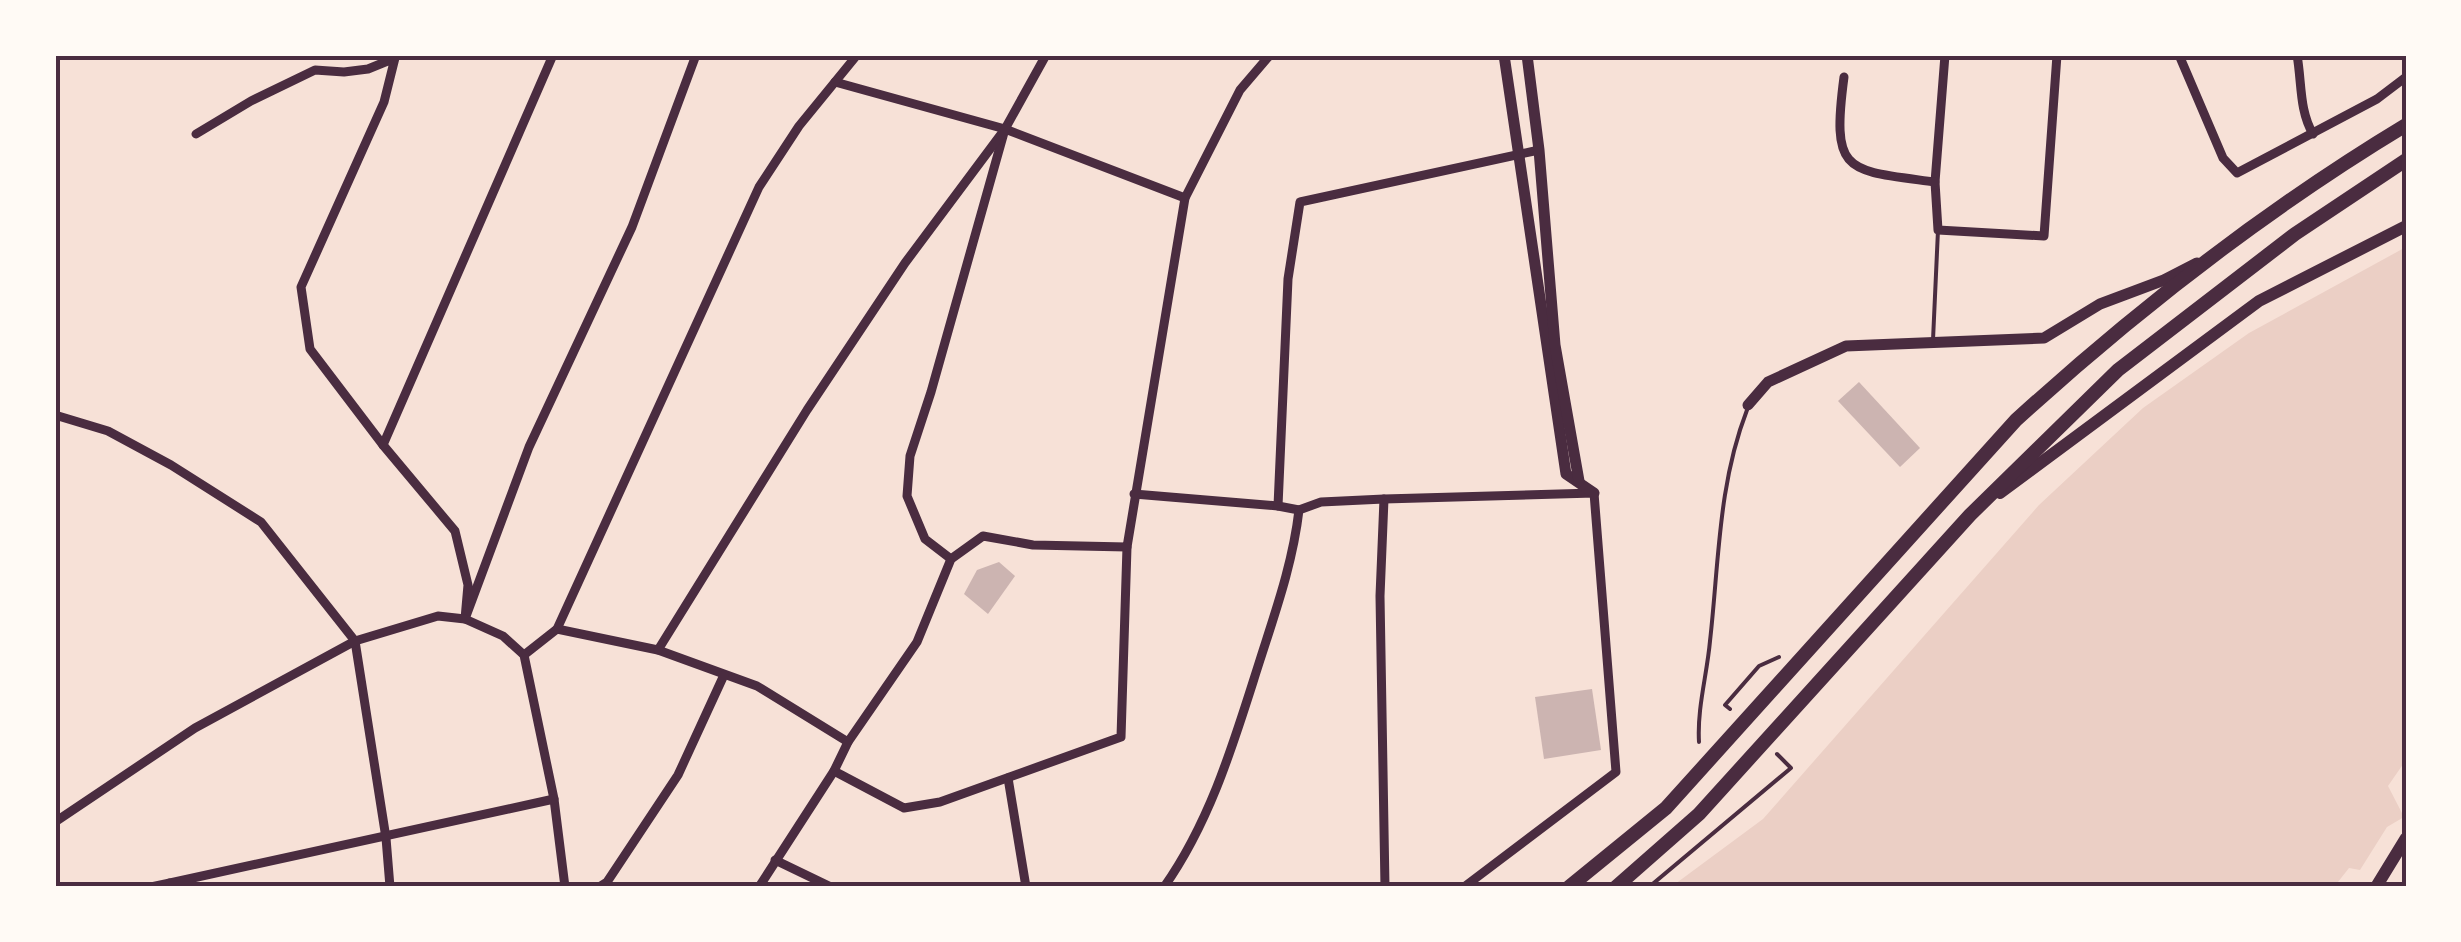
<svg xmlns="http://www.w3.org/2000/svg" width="2461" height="942" font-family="Roboto,sans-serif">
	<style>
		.green { fill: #ebcfc5 }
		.building { fill: #ccb4b1 }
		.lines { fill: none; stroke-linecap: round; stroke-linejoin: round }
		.path { stroke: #4a2c40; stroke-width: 4 }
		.service { stroke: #4a2c40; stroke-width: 4 }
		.minor { stroke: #4a2c40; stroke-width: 9 }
		.tertiary { stroke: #4a2c40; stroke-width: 11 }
		.secondary { stroke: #4a2c40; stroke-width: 12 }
		.trunk { stroke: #4a2c40; stroke-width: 14 }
		.neatline { fill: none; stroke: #4a2c40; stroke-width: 4 }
	</style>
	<rect width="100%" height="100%" fill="#f7e1d7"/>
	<!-- green -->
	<path class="green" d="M2406,247V760L2388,786L2404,817L2387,827L2360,870L2349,868L2334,887H1671L1763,819L2039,505L2143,408L2249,333Z"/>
	<!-- building -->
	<g class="building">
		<path d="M1859,382L1920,448L1900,467L1838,401Z"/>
		<path d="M999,562L1015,576L988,614L964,594L977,570Z"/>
		<path d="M1592,689L1601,750L1544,759L1535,697Z"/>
	</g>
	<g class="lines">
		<!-- path -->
		<g class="path">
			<path d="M1730,709L1725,705L1759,666L1779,657"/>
			<path d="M1649,887L1791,768L1777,754"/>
		</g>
		<!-- service -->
		<g class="service">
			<path d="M1933,340L1938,230"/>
			<path d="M1699,742C1697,708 1707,675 1710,641C1719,562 1718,485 1747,410"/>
		</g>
		<!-- minor -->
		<g class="minor">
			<path d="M1945,55L1935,182L1938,230L2044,236L2057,55"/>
			<path d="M2179,55L2223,158L2237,173L2377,99L2406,77"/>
			<path d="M2297,55C2302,83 2299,110 2313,134"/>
			<path d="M1844,77C1831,175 1846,170 1935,182"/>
			<path d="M835,82L1005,129"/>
			<path d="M196,134L251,101L315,70L344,72L368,69L395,58L384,102L301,287L310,349L383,445L455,531L468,585L465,619L529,447L632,227L696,55"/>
			<path d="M55,415L108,431L171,465L261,522L355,641L386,838L390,887"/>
			<path d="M383,445L553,55"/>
			<path d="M1134,494L1278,506"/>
			<path d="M1384,499L1380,596L1385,887"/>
			<path d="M1299,510L1278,506L1288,279L1300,202L1539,150"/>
			<path d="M951,559L925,539L907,496L910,456L931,392L1005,129L1185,198"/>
			<path d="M557,629L658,650L757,686L848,742"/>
			<path d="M658,650L807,410L905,263L1005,129L1046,55"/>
			<path d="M524,655L557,629L759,187L799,126L857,55"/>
			<path d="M834,771L904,808L940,802L1121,737L1127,547"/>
			<path d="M1008,778L1026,887"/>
			<path d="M55,822L195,728L355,641L438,616L465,619L503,636L524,655L554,799L565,887"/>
			<path d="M775,860L831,887"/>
			<path d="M151,887L170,883"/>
			<path d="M170,887V883L554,799"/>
			<path d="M599,887L607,882L678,775L724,675"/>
			<path d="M759,887L834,771L848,742L917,642L951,559L983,536L1033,545L1127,547L1185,198L1240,90L1270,55"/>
			<path d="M1164,887C1212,819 1235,738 1260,660C1276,610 1293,562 1299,510L1321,502L1384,499L1594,493L1616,772L1464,887"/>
		</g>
		<!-- tertiary -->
		<g class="tertiary">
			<path d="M1504,55L1566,474L1594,493"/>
			<path d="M1527,55L1539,150L1555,345L1579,481"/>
			<path d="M1748,405L1768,382L1846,346L2044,338L2100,304L2164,280L2197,263"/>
		</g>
		<!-- secondary -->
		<g class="secondary">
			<path d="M2000,493L2259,301L2406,226"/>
			<path d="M2376,887L2406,838"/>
		</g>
		<!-- trunk -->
		<g class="trunk">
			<path d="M1569,887L1666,808L2016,420C2138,309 2265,210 2406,125"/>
			<path d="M1616,887L1699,814L1970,515L2118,370L2295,234L2406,160"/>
		</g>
	</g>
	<!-- border -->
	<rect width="2461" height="942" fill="none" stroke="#fffaf5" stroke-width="115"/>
	<rect x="58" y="58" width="2346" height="826" class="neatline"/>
</svg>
